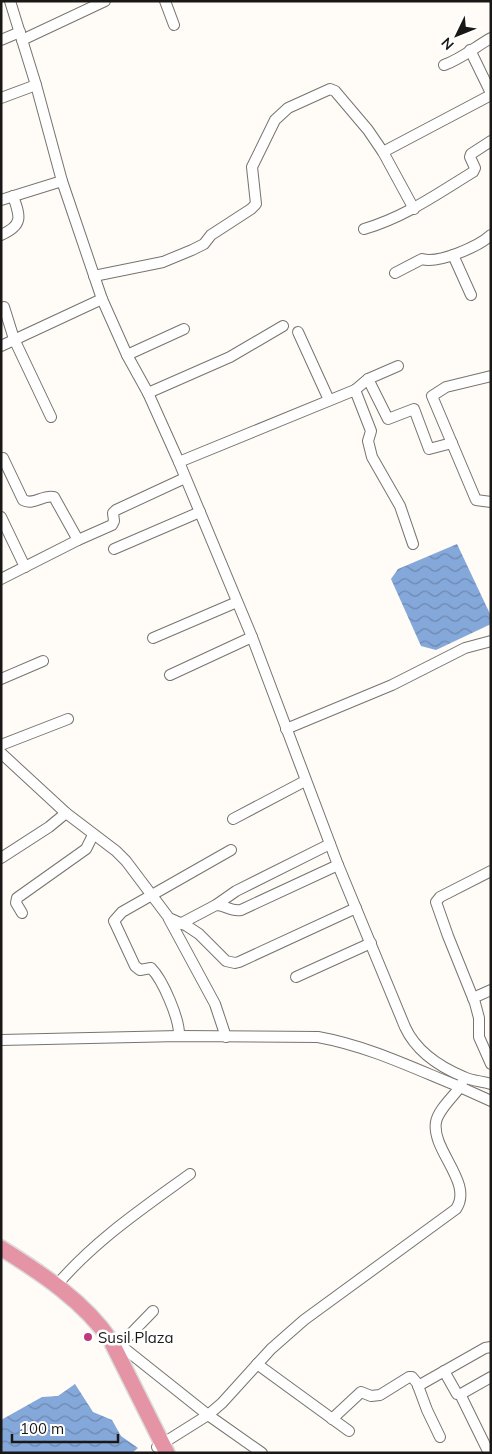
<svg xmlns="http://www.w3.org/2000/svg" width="492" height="1454" font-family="Mulish,sans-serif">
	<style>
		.water { fill: url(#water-waves) }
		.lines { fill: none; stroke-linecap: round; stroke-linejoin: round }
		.minor-casing { stroke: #78736f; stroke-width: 12 }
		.highway-casing { stroke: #dadada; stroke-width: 18 }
		.minor { stroke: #fff; stroke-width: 10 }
		.highway { stroke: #e494a4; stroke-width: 15 }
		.poi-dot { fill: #be3a7e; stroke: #fff; stroke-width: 2 }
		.labels { text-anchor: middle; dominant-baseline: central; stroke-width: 5; stroke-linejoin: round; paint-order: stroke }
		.poi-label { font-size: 15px; fill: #1a1817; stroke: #fff; text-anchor: start }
	</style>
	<defs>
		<pattern id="water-waves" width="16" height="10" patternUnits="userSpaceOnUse" patternTransform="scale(1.25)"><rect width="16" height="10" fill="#85a8da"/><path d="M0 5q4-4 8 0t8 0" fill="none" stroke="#6c88b0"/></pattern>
	</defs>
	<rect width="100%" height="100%" fill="#fffbf6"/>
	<!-- water -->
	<g class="water">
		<path d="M457,544L491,616V624L436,650L421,646L391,579L398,569Z"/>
		<path d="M75,1384L93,1412L112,1420L121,1436L138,1448L132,1453H1V1420L42,1397L58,1396Z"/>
	</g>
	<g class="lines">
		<defs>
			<g id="minor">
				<path d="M10,1L36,85L62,181L102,299L127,355L148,393L179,462L252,637L338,865L405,1027C416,1051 440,1067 464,1077C472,1081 482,1081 491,1084"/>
				<path d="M165,1L174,25"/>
				<path d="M1,40L20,32"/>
				<path d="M22,40L105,1"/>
				<path d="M470,50L491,93"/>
				<path d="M444,65C461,59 475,47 491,38"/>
				<path d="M1,98L36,85"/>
				<path d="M383,152L489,96L490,93"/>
				<path d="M1,200L62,181"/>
				<path d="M364,229C405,217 437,194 473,172L475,168L470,157L471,154L491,141"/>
				<path d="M1,235C24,225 20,216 13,196"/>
				<path d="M453,255L471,295"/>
				<path d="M395,273L422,259C438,264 478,247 491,235"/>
				<path d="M94,276L163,262L192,250L204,244L211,235L251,209L256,204L252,167L275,120L288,108L330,89L335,91L368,130L383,152L414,209"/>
				<path d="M4,307L14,339L51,417"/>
				<path d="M298,332L329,400"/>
				<path d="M1,346L102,299"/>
				<path d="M127,355L184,329"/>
				<path d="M491,376L446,387L432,396L476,500L491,502"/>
				<path d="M368,379L388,419L414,409L429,449L452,443"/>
				<path d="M355,390L368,379L398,366"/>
				<path d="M148,393L230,357L283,326"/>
				<path d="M3,458L23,500C34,506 43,494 54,497L78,540"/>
				<path d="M179,462L355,390L371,431L368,441L372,457L400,506L413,544"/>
				<path d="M1,517L25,567"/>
				<path d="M114,549L200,512"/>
				<path d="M1,579L78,540L112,525L114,521L113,513L116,510L185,478"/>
				<path d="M153,638L237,602"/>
				<path d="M170,675L252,637"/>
				<path d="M1,679L43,661"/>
				<path d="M286,729L392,685L465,648L491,641"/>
				<path d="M1,745L68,719"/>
				<path d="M1,753L66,813L116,851L126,861L169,918L187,926L199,934L226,961L235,963L239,962L356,908"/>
				<path d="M233,819L305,781"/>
				<path d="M1,858L49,827L66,813"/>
				<path d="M491,871L440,897L436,902L448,936L475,1003L479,1018V1037L491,1064"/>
				<path d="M216,905L236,891L330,844"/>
				<path d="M22,913L16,903L17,898L86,849L93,835"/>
				<path d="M169,919L215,1004L226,1037"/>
				<path d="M180,924L216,905C225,905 231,912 241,910L338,865"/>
				<path d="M296,977L371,943"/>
				<path d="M473,998L491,990"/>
				<path d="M179,1036C180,1020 163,980 151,968L140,970L135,966L114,921L122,912L231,850"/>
				<path d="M1,1040L179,1036L318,1037C368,1046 413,1068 460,1087C453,1097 438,1110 436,1122C431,1150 474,1183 456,1209L304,1320L271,1349L222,1403L208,1415L157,1447"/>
				<path d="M462,1083L460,1087L491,1101"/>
				<path d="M56,1286C94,1241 143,1208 190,1174"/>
				<path d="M110,1341L120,1345L208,1415L262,1453"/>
				<path d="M120,1345L153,1311"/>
				<path d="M257,1364L349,1431"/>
				<path d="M444,1371L457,1394H461L491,1377"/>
				<path d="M418,1386L485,1348L491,1347"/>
				<path d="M460,1394L487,1449"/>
				<path d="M332,1419L361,1392L371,1396L380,1395L409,1377H412L417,1383L427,1410L440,1437"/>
			</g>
			<path id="highway" d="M1,1248C41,1273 85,1302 111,1341L167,1453"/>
		</defs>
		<!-- minor casing -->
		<use href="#minor" class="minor-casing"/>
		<!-- highway casing -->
		<use href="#highway" class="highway-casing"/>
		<!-- minor -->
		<use href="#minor" class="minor"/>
		<!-- highway -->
		<use href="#highway" class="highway"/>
	</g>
	<!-- markers -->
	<circle class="poi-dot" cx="88" cy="1337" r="5"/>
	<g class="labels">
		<!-- poi labels -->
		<g class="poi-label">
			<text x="98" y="1337">Susil Plaza</text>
		</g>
	</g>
	<!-- border -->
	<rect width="492" height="1454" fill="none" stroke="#1a1817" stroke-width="5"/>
	<!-- north arrow -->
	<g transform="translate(457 35) rotate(227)" stroke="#ffffff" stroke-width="4" paint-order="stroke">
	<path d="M0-4L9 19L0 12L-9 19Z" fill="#1a1817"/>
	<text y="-8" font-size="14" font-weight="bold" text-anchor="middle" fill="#1a1817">N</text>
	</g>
	<!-- scale -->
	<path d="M12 1434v8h106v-8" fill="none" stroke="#1a1817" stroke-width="2.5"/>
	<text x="20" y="1434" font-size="15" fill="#1a1817" stroke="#ffffff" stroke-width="4" paint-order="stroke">100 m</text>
</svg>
